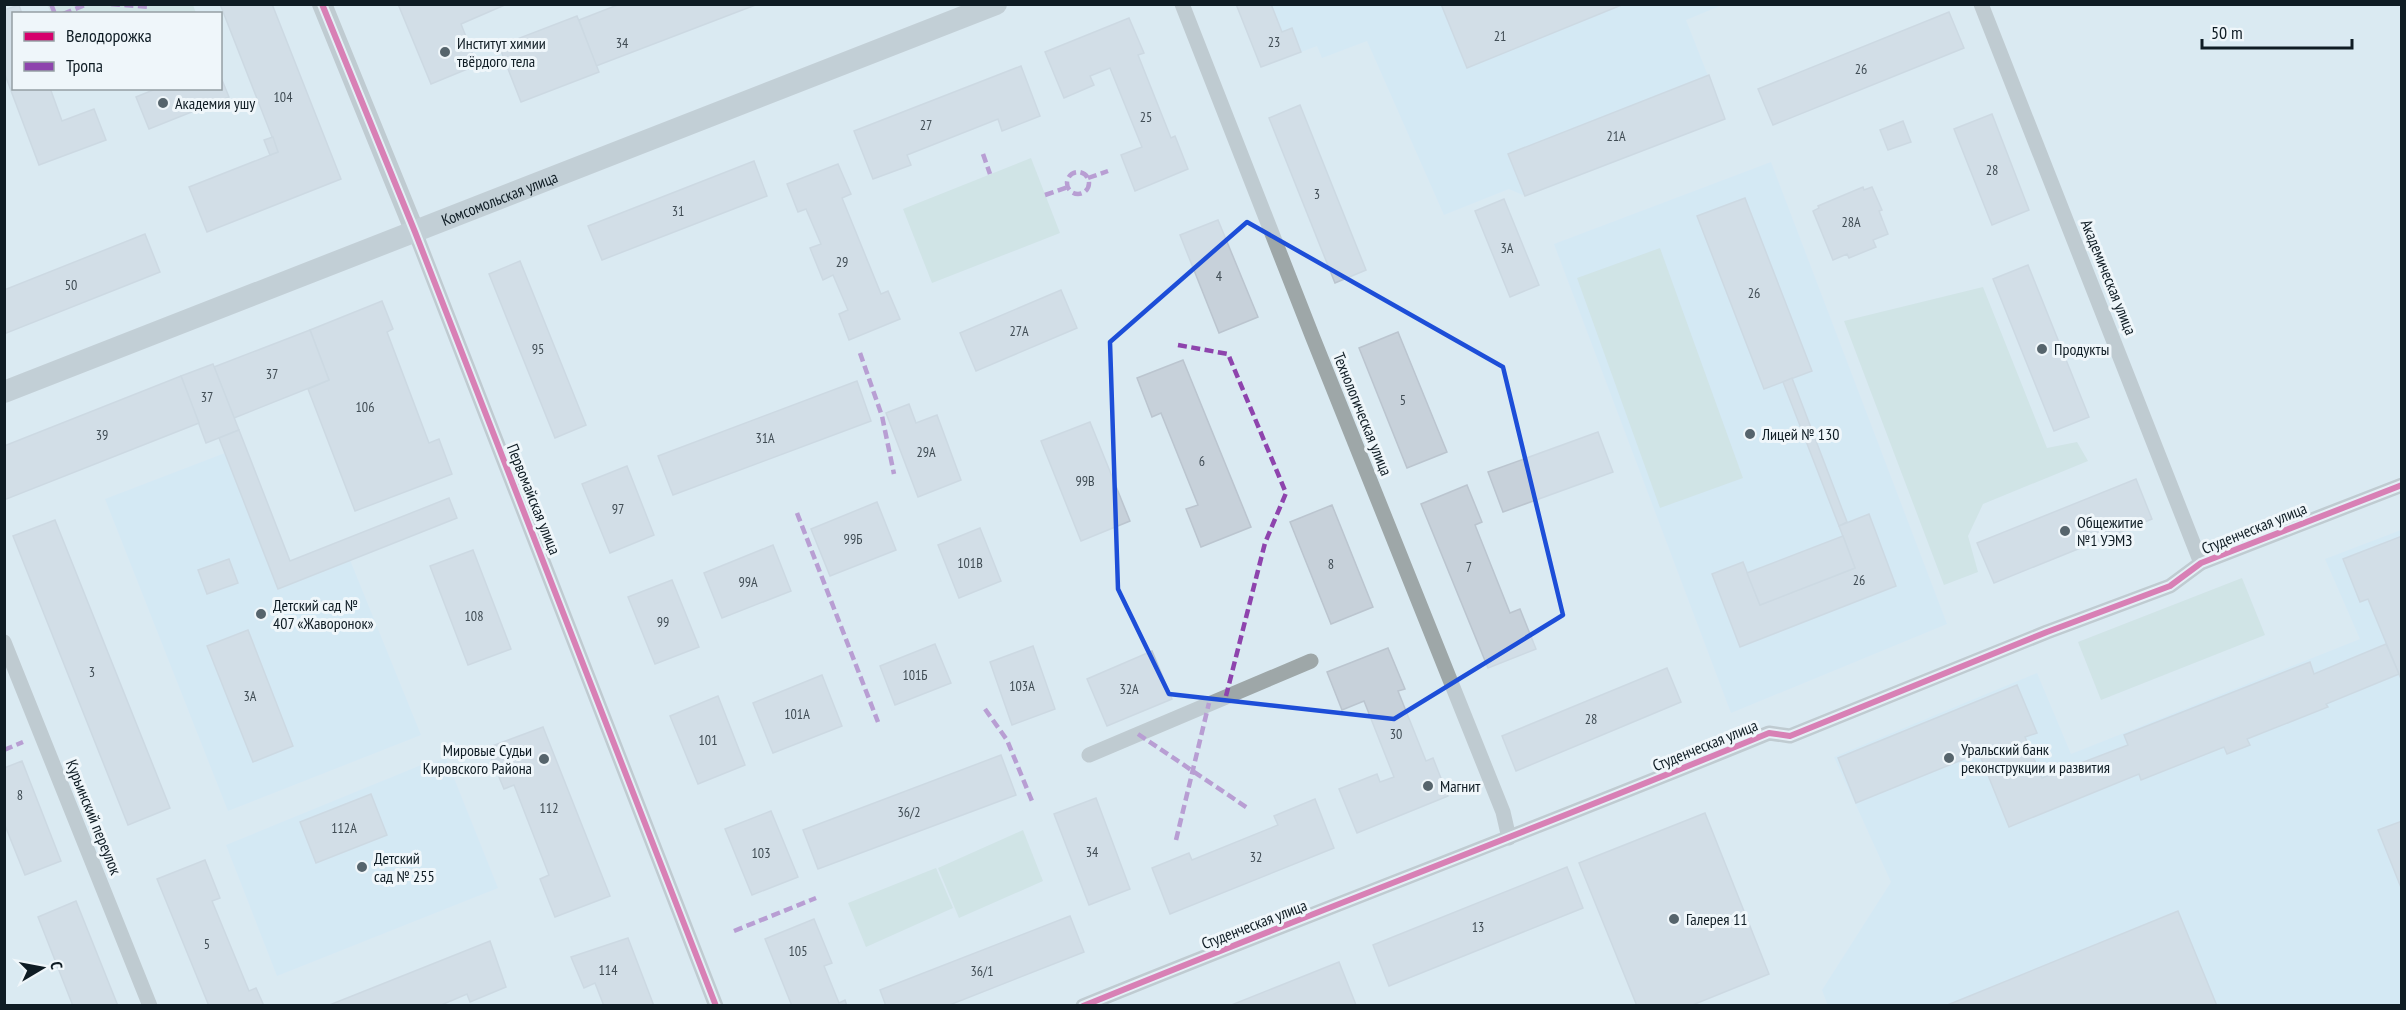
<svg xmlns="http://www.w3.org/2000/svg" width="2406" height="1010" font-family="'PT Sans Narrow',sans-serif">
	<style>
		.built { fill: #cde8f7 }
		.green { fill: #c3ddd8 }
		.building { fill: #c7d1da; stroke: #bbc5cf; stroke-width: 1.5 }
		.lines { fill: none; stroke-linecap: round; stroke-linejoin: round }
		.minor { stroke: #9ea7a8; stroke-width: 15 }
		.tertiary { stroke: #9ea7a8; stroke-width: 20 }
		.secondary { stroke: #a5b0b4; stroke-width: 22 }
		.quiet { stroke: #8e44ad; stroke-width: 4.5; stroke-dasharray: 9 4.5; stroke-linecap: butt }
		.cycleway-casing { stroke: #eff6fa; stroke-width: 10 }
		.cycleway { stroke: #d6006c; stroke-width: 6 }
		.marked { fill: none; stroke: #1d4ed8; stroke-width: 4.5; stroke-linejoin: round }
		.poi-dot { fill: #56646c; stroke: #eff6fa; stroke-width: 2 }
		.labels { text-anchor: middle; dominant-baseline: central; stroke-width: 6; stroke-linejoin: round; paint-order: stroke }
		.number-label { font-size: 14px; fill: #404c54 }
		.poi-label { font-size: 16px; fill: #0f1c24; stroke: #eff6fa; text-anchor: start }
		.street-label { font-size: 16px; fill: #0f1c24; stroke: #eff6fa }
	</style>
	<rect width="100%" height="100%" fill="#daeaf2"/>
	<!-- built -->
	<g class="built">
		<path d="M1236,5H1722L1686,20L1725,119L1525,196L1509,189L1444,215L1367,41L1322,58L1317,46L1261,67Z"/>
		<path d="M1771,162L1947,624L1731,713L1554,244Z"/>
		<path d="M225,453L278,588L350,560L421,735L228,811L105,499Z"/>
		<path d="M2401,530V1005L1828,1006L1822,990L1891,882L1834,757L2037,673L2071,754L2360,639L2325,559Z"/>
		<path d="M446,758L498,888L277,976L226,845L431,761L432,764Z"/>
	</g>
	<!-- green -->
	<g class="green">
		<path d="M47,5H193L196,13H51Z"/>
		<path d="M1031,158L1060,233L932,283L903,209Z"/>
		<path d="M1660,248L1743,478L1660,508L1577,278Z"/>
		<path d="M1983,287L2047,448L2077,442L2088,461L1983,504L1968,536L1978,572L1944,585L1844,321Z"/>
		<path d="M2242,578L2265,635L2101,700L2078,642Z"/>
		<path d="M1023,830L1043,881L959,918L938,868Z"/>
		<path d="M936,868L953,908L866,947L848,903Z"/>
	</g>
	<!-- building -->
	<g class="building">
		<path d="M220,4H272L341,179L207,232L189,187L278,152Z"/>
		<path d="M398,4H507L461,24L477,65L431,84Z"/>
		<path d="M620,4H758L596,66L579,20Z"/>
		<path d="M1236,4H1271L1282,32L1292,28L1301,52L1261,67Z"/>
		<path d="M1441,4H1624L1467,68Z"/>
		<path d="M19,5L22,14H14V88H50L62,121L94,109L106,140L39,165L4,72V10Z"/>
		<path d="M1949,12L1964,48L1773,125L1758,89Z"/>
		<path d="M577,16L599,72L521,102L499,46Z"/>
		<path d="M1129,18L1144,53L1138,55L1171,138L1175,136L1188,169L1135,191L1121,155L1142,147L1110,68L1090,76L1094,85L1064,98L1045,52Z"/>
		<path d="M1021,66L1040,116L1002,131L998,119L907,155L911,165L873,179L854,131Z"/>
		<path d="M220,75L229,97L149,129L136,97L158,88H220Z"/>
		<path d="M1709,75L1725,119L1525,196L1508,154Z"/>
		<path d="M1300,105L1366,270L1335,283L1269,118Z"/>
		<path d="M1992,114L2029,210L1992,225L1954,129Z"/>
		<path d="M1903,121L1911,142L1888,150L1880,130Z"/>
		<path d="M273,137L278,152L270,155L264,140Z"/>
		<path d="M754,161L767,196L602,260L588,226Z"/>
		<path d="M838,164L851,194L842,198L881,294L888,291L900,319L849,340L839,314L848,310L833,275L823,280L810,248L821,244L806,209L798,212L787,184Z"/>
		<path d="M1863,187L1864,190L1872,187L1882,210L1879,211L1888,234L1873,240L1876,247L1849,258L1847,254L1833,260L1813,211L1819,208L1818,206Z"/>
		<path d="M1745,198L1812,371L1764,389L1697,216Z"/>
		<path d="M1504,199L1539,285L1510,297L1475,211Z"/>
		<path d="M1218,220L1258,317L1219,333L1180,235Z"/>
		<path d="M145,234L160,272L4,334V290Z"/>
		<path d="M520,261L586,425L555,438L489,274Z"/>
		<path d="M2028,265L2089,417L2054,431L1993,279Z"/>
		<path d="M1061,290L1077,328L976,371L960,333Z"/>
		<path d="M382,301L393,329L387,332L429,443L439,439L452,474L355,511L308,389L329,380L310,330Z"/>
		<path d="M310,330L329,380L234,418L214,367Z"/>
		<path d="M1398,332L1447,452L1407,468L1359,348Z"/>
		<path d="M1183,360L1251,527L1201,547L1186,509L1198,505L1161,413L1152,417L1137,378Z"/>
		<path d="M213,364L239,430L206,443L181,376Z"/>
		<path d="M181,376L199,423L4,500V446Z"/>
		<path d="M1792,378L1847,522L1839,526L1783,382Z"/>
		<path d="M857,381L871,421L673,495L658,456Z"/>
		<path d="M909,404L916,423L937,415L961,480L918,497L886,413Z"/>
		<path d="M1090,422L1130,521L1081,541L1041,441Z"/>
		<path d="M239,430L290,561L449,498L457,518L278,589L219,438Z"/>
		<path d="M1598,432L1613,472L1503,512L1488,472Z"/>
		<path d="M627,466L654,535L610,553L582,484Z"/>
		<path d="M2136,479L2152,519L1994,583L1977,543Z"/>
		<path d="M1467,485L1482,522L1475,525L1510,613L1520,609L1536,649L1488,668L1421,504Z"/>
		<path d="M877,502L896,550L830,576L811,529Z"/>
		<path d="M1332,505L1373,607L1331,624L1290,522Z"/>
		<path d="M1869,514L1896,586L1740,647L1712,574L1743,562L1760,605L1855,568L1839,526Z"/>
		<path d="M55,520L170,808L128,825L13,536Z"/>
		<path d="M980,528L1001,581L959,598L938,545Z"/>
		<path d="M1843,536L1855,568L1760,605L1747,573Z"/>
		<path d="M2402,536V679H2401L2368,599L2360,602L2343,559Z"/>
		<path d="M773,545L791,591L722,618L704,573Z"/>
		<path d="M473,550L511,649L468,665L430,566Z"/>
		<path d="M229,559L238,583L207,594L198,570Z"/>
		<path d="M672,580L699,647L655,664L628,597Z"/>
		<path d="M248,630L293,746L253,762L207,646Z"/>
		<path d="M935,644L951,683L895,705L880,666Z"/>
		<path d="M2386,644L2399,674L2326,704L2328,707L2247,739L2250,745L2227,754L2224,747L2141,780L2139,774L2009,827L1979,753L1856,803L1838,758L2017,685L2037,733L2025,737L2042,778L2128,745L2124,735L2310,662L2314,674Z"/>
		<path d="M1033,646L1055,709L1012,725L990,662Z"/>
		<path d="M1388,648L1405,689L1398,691L1426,761L1433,758L1448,796L1357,833L1339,789L1377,774L1380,782L1394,777L1364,701L1342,710L1327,672Z"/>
		<path d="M1152,651L1172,699L1107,726L1087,679Z"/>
		<path d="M1667,668L1681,702L1516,771L1502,736Z"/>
		<path d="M822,675L842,726L773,753L753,703Z"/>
		<path d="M718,696L745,765L698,784L670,716Z"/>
		<path d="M543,727L610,896L555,917L540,879L549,875L514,785L504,789L487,748Z"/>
		<path d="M1001,755L1016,795L818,869L803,830Z"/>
		<path d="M22,761L61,861L25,875L4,823V768Z"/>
		<path d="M371,794L387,835L316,863L300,822Z"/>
		<path d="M1096,798L1130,889L1089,905L1054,814Z"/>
		<path d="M1315,799L1334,848L1170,914L1152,868L1189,853L1192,860L1278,825L1274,816Z"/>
		<path d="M771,811L798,877L752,895L725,829Z"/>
		<path d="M1705,813L1769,974L1690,1006H1637L1579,863Z"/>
		<path d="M2402,821V890L2378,830Z"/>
		<path d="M205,860L220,898L212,901L249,991L256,988L264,1006H209L157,879Z"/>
		<path d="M1567,867L1583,908L1389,986L1373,945Z"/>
		<path d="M76,901L118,1006H73L38,917Z"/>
		<path d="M2178,911L2217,1006H1945Z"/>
		<path d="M1070,916L1084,952L947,1006H886L880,990Z"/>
		<path d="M814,919L832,963L824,966L839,1003L845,1000L847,1006H792L765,939Z"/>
		<path d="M628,938L654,1006H604L595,983L584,988L571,957Z"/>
		<path d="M490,941L506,987L470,1002L467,994L439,1006H327Z"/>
		<path d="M1339,962L1356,1005L1229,1006Z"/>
	</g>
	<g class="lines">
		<!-- minor -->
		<g class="minor">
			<path d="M1182,4L1313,338L1503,812L1509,838"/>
			<path d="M1981,4L2201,563"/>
			<path d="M415,232L716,1006"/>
			<path d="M4,642L150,1006"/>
			<path d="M1089,755L1311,661"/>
			<path d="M1083,1006C1311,913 1541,827 1769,733L1790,736L2047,632L2170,586L2201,563L2402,485"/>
		</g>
		<!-- tertiary -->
		<path class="tertiary" d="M322,4L415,232"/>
		<!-- secondary -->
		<path class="secondary" id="s1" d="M4,392L996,4"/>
		<!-- quiet -->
		<g class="quiet">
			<path d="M51,4L55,14"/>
			<path d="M111,4L149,7V4"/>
			<path d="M63,14L87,4"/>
			<path d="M983,154L990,174"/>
			<circle cx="1078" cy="183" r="11"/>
			<path d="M1088,178L1108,171"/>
			<path d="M1045,195L1068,187"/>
			<path d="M1178,345L1228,354L1286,493L1265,543L1226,696"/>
			<path d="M860,353L882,416L894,474"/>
			<path d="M797,513L878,722"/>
			<path d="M985,709L1007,740L1032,801"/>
			<path d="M1138,734L1249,809"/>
			<path d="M4,750L23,742"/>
			<path d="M1176,840L1209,703"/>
			<path d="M734,931L816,898"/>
		</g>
		<defs>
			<g id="cycleway">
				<path d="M322,4L415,232L716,1006"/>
				<path d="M1083,1006C1311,913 1541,827 1769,733L1790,736L2047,632L2170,586L2201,563L2402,485"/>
			</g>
		</defs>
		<!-- cycleway casing -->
		<use href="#cycleway" class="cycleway-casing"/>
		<!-- cycleway -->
		<use href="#cycleway" class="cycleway"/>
	</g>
	<!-- marked area -->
	<path d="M0 0H2406V1010H0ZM1247,222L1503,367L1563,615L1394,719L1169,694L1118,589L1110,342Z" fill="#daeaf2" fill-opacity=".55" fill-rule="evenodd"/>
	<path class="marked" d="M1247,222L1503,367L1563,615L1394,719L1169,694L1118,589L1110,342Z"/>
	<!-- markers -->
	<g class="poi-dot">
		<circle cx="445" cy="52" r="6"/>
		<circle cx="163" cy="103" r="6"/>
		<circle cx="2042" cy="349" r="6"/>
		<circle cx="1750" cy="434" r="6"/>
		<circle cx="2065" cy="531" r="6"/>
		<circle cx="261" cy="614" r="6"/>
		<circle cx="1949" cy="758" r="6"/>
		<circle cx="544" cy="759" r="6"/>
		<circle cx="1428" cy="786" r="6"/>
		<circle cx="362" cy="867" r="6"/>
		<circle cx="1674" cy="919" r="6"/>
	</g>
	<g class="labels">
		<!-- number labels -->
		<g class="number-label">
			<text x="1500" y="36">21</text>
			<text x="1274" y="42">23</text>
			<text x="622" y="43">34</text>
			<text x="1861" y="69">26</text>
			<text x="283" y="97">104</text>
			<text x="1146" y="117">25</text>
			<text x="926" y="125">27</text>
			<text x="1616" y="136">21А</text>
			<text x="1992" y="170">28</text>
			<text x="1317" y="194">3</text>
			<text x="678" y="211">31</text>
			<text x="1851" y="222">28А</text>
			<text x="1507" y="248">3А</text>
			<text x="842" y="262">29</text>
			<text x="1219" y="276">4</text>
			<text x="71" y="285">50</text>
			<text x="1754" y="293">26</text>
			<text x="1019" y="331">27А</text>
			<text x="538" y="349">95</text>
			<text x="272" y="374">37</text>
			<text x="207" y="397">37</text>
			<text x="1403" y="400">5</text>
			<text x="365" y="407">106</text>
			<text x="102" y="435">39</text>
			<text x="765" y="438">31А</text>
			<text x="926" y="452">29А</text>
			<text x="1202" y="461">6</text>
			<text x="1085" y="481">99В</text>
			<text x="618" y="509">97</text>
			<text x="853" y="539">99Б</text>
			<text x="970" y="563">101В</text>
			<text x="1331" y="564">8</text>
			<text x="1469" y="567">7</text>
			<text x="1859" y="580">26</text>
			<text x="748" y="582">99А</text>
			<text x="474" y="616">108</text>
			<text x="663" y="622">99</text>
			<text x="92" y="672">3</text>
			<text x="915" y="675">101Б</text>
			<text x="1022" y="686">103А</text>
			<text x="1129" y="689">32А</text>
			<text x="250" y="696">3А</text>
			<text x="797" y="714">101А</text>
			<text x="1591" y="719">28</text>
			<text x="1396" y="734">30</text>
			<text x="708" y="740">101</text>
			<text x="20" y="795">8</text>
			<text x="549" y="808">112</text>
			<text x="909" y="812">36/2</text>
			<text x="344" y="828">112А</text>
			<text x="1092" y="852">34</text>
			<text x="761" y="853">103</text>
			<text x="1256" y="857">32</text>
			<text x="1478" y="927">13</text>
			<text x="207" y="944">5</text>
			<text x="798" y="951">105</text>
			<text x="608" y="970">114</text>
			<text x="982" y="971">36/1</text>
		</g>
		<!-- poi labels -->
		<g class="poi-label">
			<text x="457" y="43">Институт химии<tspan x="457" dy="18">твёрдого тела</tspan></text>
			<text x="175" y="103">Академия ушу</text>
			<text x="2054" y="349">Продукты</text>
			<text x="1762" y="434">Лицей № 130</text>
			<text x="2077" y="522">Общежитие<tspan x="2077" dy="18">№1 УЭМЗ</tspan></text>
			<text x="273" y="605">Детский сад №<tspan x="273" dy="18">407 «Жаворонок»</tspan></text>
			<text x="1961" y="749">Уральский банк<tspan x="1961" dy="18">реконструкции и развития</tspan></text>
			<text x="532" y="750" text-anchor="end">Мировые Судьи<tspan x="532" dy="18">Кировского Района</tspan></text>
			<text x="1440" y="786">Магнит</text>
			<text x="374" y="858">Детский<tspan x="374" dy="18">сад № 255</tspan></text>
			<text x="1686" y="919">Галерея 11</text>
		</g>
		<!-- street labels -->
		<g class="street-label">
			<text stroke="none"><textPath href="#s1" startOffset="532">Комсомольская улица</textPath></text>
			<text transform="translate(2109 277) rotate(68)">Академическая улица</text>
			<text transform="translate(1363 414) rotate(68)">Технологическая улица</text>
			<text transform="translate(534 499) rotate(68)">Первомайская улица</text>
			<text transform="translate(2254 528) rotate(-22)">Студенческая улица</text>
			<text transform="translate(1705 745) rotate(-22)">Студенческая улица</text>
			<text transform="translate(94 817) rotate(68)">Курьинский переулок</text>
			<text transform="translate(1254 924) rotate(-21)">Студенческая улица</text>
		</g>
	</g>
	<!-- border -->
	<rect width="2406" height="1010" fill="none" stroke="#0f1c24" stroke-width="12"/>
	<!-- legend -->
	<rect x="12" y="12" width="210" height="78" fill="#eff6fa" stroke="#959fa4" stroke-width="1.5"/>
	<rect x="24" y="32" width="30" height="9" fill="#d6006c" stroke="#959fa4" stroke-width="1.5"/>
	<text x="66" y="42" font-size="18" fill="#0f1c24">Велодорожка</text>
	<rect x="24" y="62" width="30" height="9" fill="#8e44ad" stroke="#959fa4" stroke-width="1.5"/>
	<text x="66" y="72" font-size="18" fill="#0f1c24">Тропа</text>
	<!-- north arrow -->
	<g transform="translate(42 968) rotate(80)" stroke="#eff6fa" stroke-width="4.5" paint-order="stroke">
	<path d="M0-4.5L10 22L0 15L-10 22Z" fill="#0f1c24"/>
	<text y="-9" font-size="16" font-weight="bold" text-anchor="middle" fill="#0f1c24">С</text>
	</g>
	<!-- scale -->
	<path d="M2202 39v9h150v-9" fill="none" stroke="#0f1c24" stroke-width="3"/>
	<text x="2211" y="39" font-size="18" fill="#0f1c24" stroke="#eff6fa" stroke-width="4.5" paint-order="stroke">50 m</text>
</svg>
